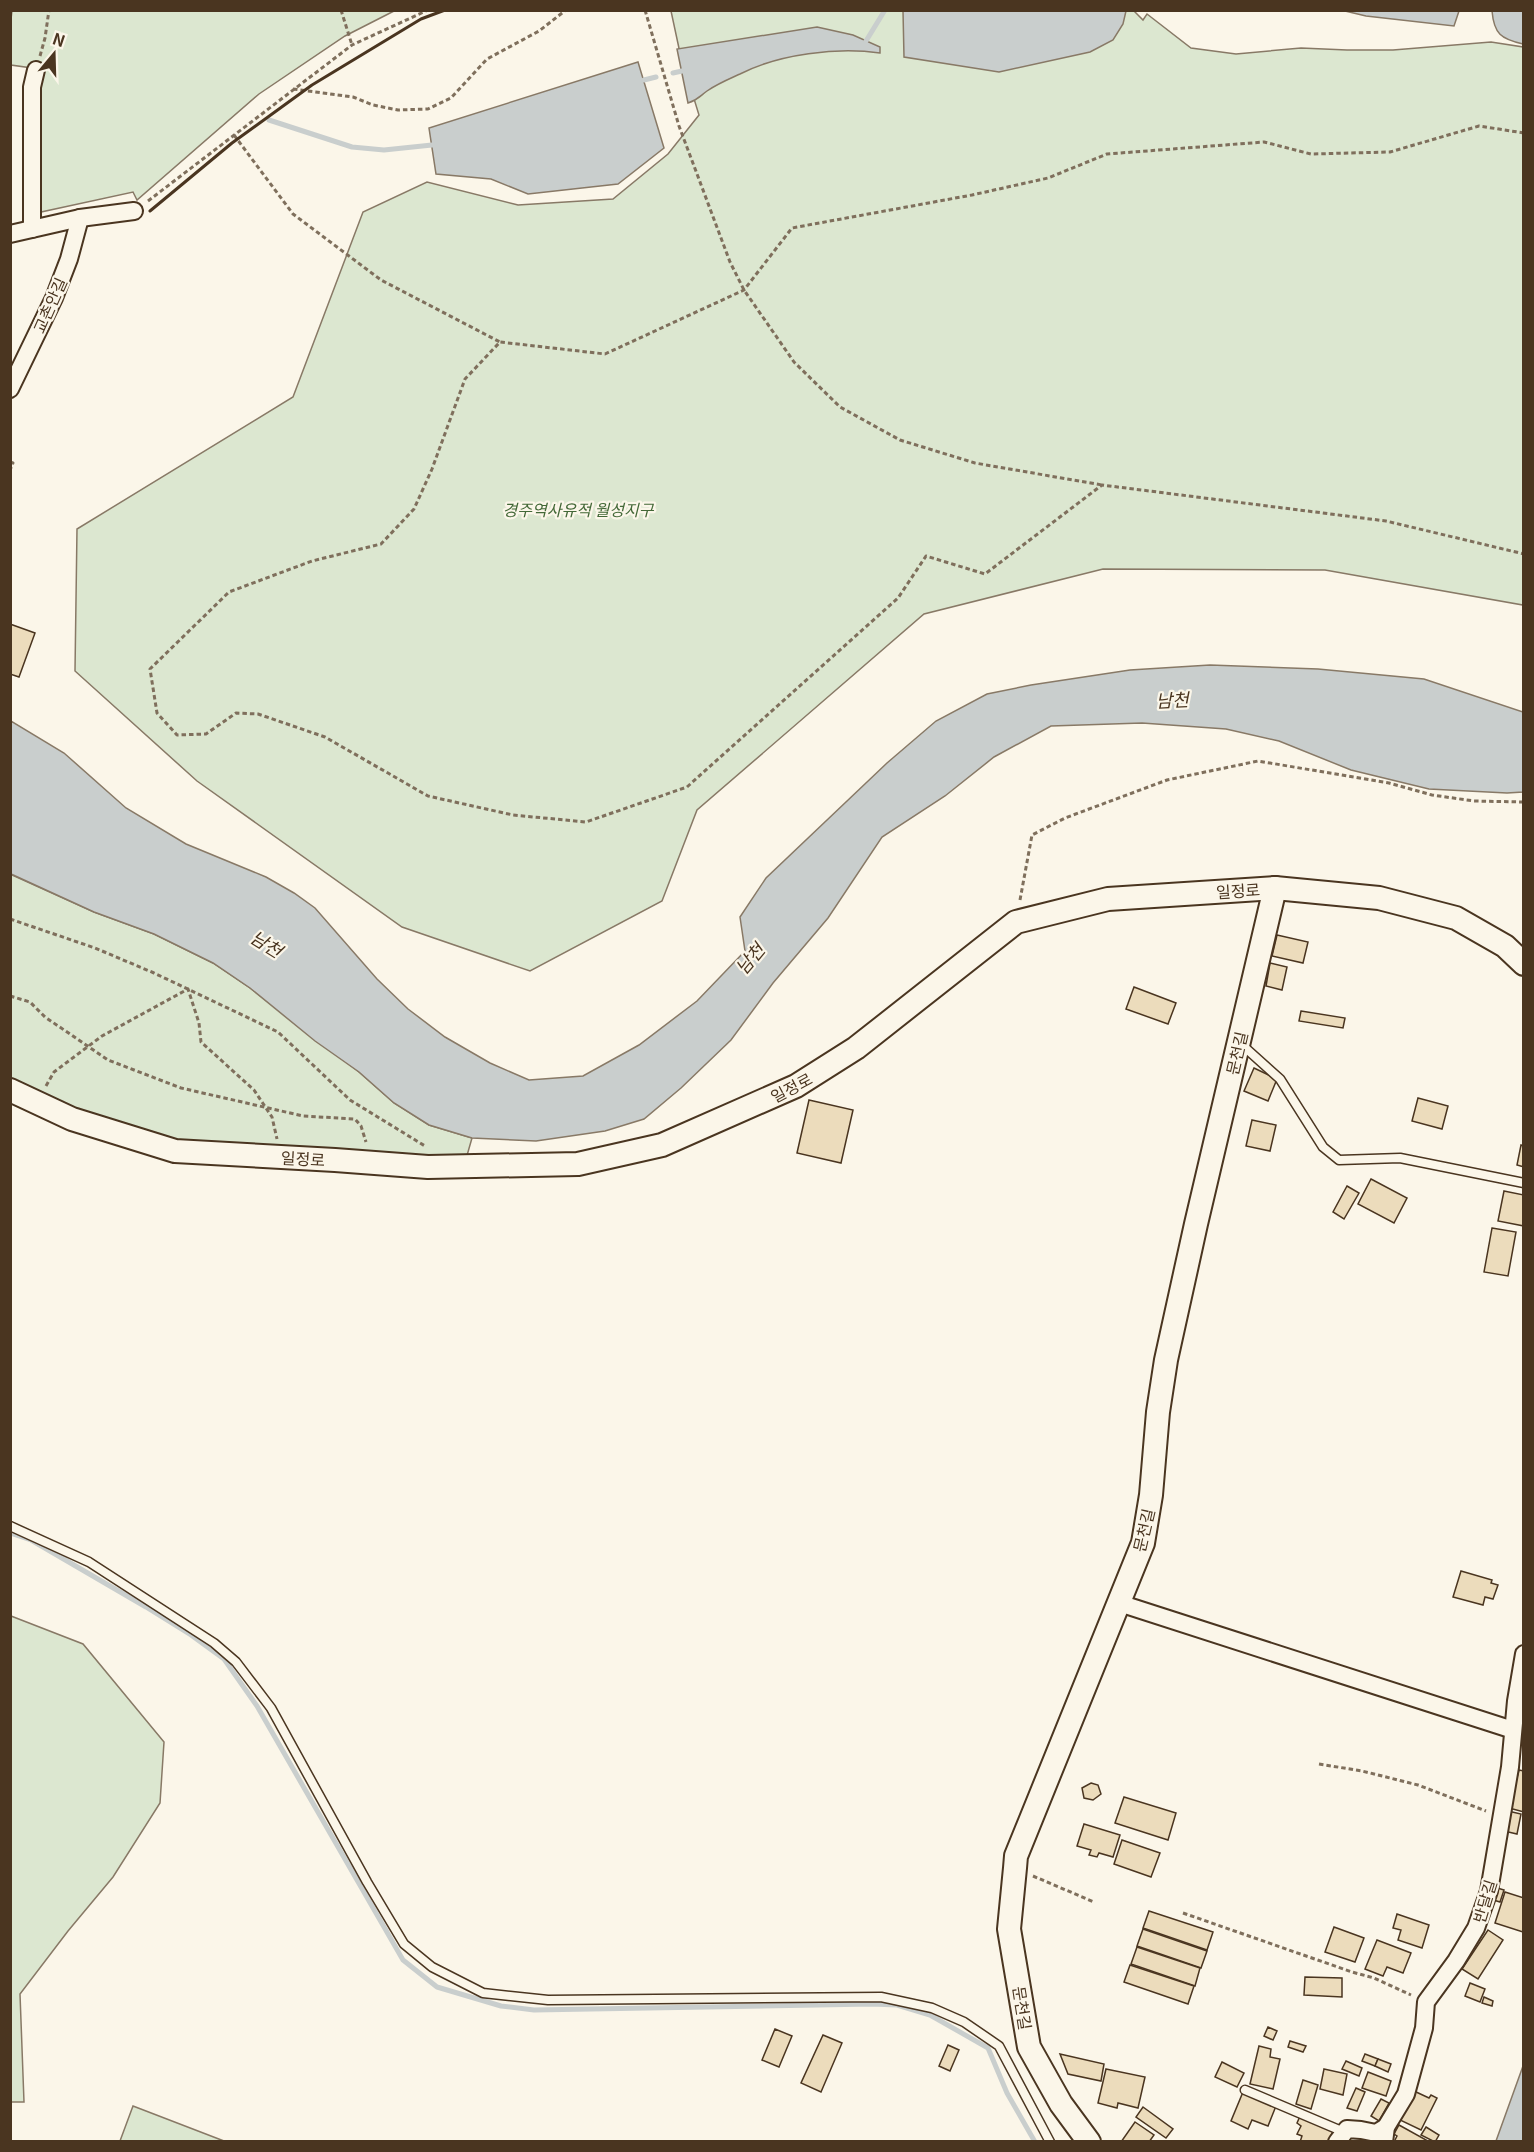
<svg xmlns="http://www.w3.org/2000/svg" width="1534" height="2152" font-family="Georgia,'Noto Sans KR',serif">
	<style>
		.green { fill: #dce7d0; stroke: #887966; stroke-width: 1.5 }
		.water { fill: #c9cecd; stroke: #887966; stroke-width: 1.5 }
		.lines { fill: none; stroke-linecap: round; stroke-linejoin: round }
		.stream { stroke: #c9cecd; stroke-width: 5 }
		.building { fill: #ecdcbc; stroke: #4a3520; stroke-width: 1.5 }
		.lane-casing { stroke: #4a3520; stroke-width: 11 }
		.street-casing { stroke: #4a3520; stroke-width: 20 }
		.secondary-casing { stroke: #4a3520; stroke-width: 26 }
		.path { stroke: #7f6f5c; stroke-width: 3; stroke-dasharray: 4.5 3; stroke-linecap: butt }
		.lane { stroke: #fbf6e9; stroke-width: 8 }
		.street { stroke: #fbf6e9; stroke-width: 16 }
		.secondary { stroke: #fbf6e9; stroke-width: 22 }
		.wall { stroke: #4a3520; stroke-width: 3 }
		.labels { text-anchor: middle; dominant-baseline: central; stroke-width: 4.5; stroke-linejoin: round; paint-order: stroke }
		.street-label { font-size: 16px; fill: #4a3520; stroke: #fbf6e9 }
		.park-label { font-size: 16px; font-style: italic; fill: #436837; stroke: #fbf6e9 }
		.water-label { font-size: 18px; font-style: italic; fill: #4a3520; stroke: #fbf6e9 }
	</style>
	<rect width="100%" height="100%" fill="#fbf6e9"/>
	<!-- green -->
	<g class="green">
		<path d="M1133,10L1143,20L1147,14L1191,48L1236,54L1301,48L1347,50H1393L1491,42L1523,47V605L1325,570L1103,569L924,614L697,810L662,901L530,971L402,927L197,781L75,671L77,529L293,397L363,212L427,182L518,205L613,199L668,154L699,115L680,53L671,11Z"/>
		<path d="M11,11H394L345,36L259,94L137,200L133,192L41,212L39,69L11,65Z"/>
		<path d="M10,874L94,912L154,934L213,963L250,988L359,1072L394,1103L429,1125L472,1138L464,1166L175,1151L11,1090Z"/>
		<path d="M11,1616L83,1644L164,1742L160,1803L113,1877L68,1931L20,1994L24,2102H11Z"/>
		<path d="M133,2106L224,2141H120Z"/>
	</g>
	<!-- water -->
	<g class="water">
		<path d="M903,11V10L1126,11L1123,24L1113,40L1090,52L999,72L904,57Z"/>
		<path d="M1345,11H1459L1454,26L1366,16Z"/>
		<path d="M1492,11H1523V44C1501,39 1494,34 1492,11Z"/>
		<path d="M817,27L853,35L880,47V53C837,47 779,54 740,74C729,79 717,84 707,91C700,96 698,100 688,103L677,49Z"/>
		<path d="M638,62L664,148L618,184L528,194L491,179L436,174L429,128Z"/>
		<path d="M1210,665L1318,669L1424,679L1523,712V792L1507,793L1429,789L1351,770L1279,741L1226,729L1142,723L1051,726L994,757L945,796L882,837L828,918L773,983L731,1040L681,1088L644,1119L605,1131L536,1141L472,1138L429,1125L394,1103L359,1072L315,1041L250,988L213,963L154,934L94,912L11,874V721L64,753L126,808L186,844L266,877L294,893L315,908L377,979L408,1009L445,1037L490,1063L529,1080L583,1076L639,1045L697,1001L745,951L740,917L766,878L887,763L936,721L987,694L1031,685L1130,670Z"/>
		<path d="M1523,2066V2141H1496Z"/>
	</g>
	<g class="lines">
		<!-- stream -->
		<g class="stream">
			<path d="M866,41L885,10"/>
			<path d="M673,73L682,71"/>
			<path d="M644,80L656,77"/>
			<path d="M269,120L352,147L384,150L432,145"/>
			<path d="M10,1533L31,1540L146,1607L191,1635L224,1659L257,1706L403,1960L437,1987L501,2006L534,2010L872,2004L897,2005L930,2015L988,2048L1007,2093L1035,2142"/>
		</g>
	</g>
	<!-- building -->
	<g class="building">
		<path d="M10,624L35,633L19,677L10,674Z"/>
		<path d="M1277,935L1308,942L1303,963L1272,956Z"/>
		<path d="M1270,963L1287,967L1282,990L1266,986Z"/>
		<path d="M1134,987L1176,1003L1168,1024L1126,1009Z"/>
		<path d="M1301,1011L1345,1018L1343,1028L1299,1021Z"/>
		<path d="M1254,1068L1277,1079L1268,1101L1244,1091Z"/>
		<path d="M1418,1098L1448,1106L1442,1129L1412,1121Z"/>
		<path d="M809,1100L853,1110L841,1163L797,1153Z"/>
		<path d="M1252,1120L1276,1125L1270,1151L1246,1146Z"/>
		<path d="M1521,1145L1524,1146V1167L1517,1165Z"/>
		<path d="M1371,1179L1407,1198L1394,1223L1358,1204Z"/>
		<path d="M1347,1186L1359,1193L1344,1219L1333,1212Z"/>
		<path d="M1504,1191L1524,1195V1226L1498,1221Z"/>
		<path d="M1492,1228L1516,1232L1508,1276L1484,1272Z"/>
		<path d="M1461,1571L1492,1580L1491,1583L1498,1585L1493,1599L1485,1597L1483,1605L1453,1597Z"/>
		<path d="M1519,1770L1524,1771V1812L1509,1808Z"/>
		<path d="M1091,1783L1098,1785L1101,1794L1093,1800L1084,1798L1082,1788Z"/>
		<path d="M1124,1797L1176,1813L1168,1840L1115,1823Z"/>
		<path d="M1508,1811L1521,1814L1517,1834L1504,1831Z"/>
		<path d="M1084,1824L1120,1835L1113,1857L1099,1853L1097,1857L1089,1855L1091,1850L1077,1846Z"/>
		<path d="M1122,1840L1160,1853L1151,1877L1114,1864Z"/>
		<path d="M1494,1887L1504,1890L1500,1902L1490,1899Z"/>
		<path d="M1505,1892L1524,1898L1523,1932L1495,1923Z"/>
		<path d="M1149,1911L1213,1932L1207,1950L1143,1928Z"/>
		<path d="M1397,1914L1429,1925L1422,1948L1398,1940L1401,1930L1393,1928Z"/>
		<path d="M1334,1927L1364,1938L1355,1962L1325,1952Z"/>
		<path d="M1143,1929L1207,1951L1201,1968L1137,1946Z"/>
		<path d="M1488,1930L1503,1940L1478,1979L1462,1969Z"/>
		<path d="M1377,1940L1411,1953L1403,1973L1387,1967L1383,1976L1365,1969Z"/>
		<path d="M1137,1947L1200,1968L1195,1986L1131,1964Z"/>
		<path d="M1130,1965L1194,1986L1188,2004L1124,1982Z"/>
		<path d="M1305,1977L1342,1978V1997L1304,1995Z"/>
		<path d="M1470,1983L1485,1989L1480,2002L1465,1996Z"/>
		<path d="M1484,1997L1493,2001L1492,2006L1482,2003Z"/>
		<path d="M1268,2027L1277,2031L1273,2040L1264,2036Z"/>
		<path d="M775,2029L792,2036L779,2067L762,2060Z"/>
		<path d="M823,2035L842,2043L821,2092L801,2083Z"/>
		<path d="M1290,2041L1306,2046L1303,2052L1288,2047Z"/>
		<path d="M948,2045L959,2050L950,2071L939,2066Z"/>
		<path d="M1259,2046L1271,2049L1270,2057L1280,2059L1273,2089L1250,2084Z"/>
		<path d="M1060,2054L1104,2064L1101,2081L1068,2074Z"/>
		<path d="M1365,2054L1378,2059L1375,2066L1362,2061Z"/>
		<path d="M1378,2059L1391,2064L1388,2072L1375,2066Z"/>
		<path d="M1346,2061L1362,2068L1359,2076L1342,2069Z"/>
		<path d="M1222,2062L1244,2073L1237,2087L1215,2077Z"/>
		<path d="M1106,2069L1145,2077L1138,2108L1118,2103L1117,2108L1098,2103Z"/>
		<path d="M1324,2069L1347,2074L1343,2095L1320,2089Z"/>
		<path d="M1368,2072L1391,2081L1386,2096L1362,2088Z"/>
		<path d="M1303,2080L1318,2085L1311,2109L1296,2104Z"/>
		<path d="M1356,2088L1365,2092L1357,2111L1347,2108Z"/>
		<path d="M1414,2091L1429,2098L1431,2095L1437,2098L1421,2130L1400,2120Z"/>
		<path d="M1243,2092L1276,2106L1268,2126L1252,2120L1248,2129L1231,2121Z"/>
		<path d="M1381,2099L1389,2103L1379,2121L1371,2116Z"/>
		<path d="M1143,2107L1173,2129L1166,2138L1136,2117Z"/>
		<path d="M1301,2114L1334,2129L1328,2142H1300L1302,2136L1297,2134L1301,2126L1297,2123Z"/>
		<path d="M1135,2122L1154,2135L1149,2142H1121Z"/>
		<path d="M1399,2125L1428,2141L1394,2142L1397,2136L1394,2134Z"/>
		<path d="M1426,2127L1439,2135L1435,2142L1421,2135Z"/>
	</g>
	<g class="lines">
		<defs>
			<g id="lane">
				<path d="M1241,1044L1280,1079L1323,1147L1339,1160L1400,1158L1524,1183"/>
				<path d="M10,1526L89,1562L214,1643L236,1662L271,1708L367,1882L404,1944L432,1967L483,1993L548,2000L881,1997L932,2008L964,2022L999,2046L1050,2142"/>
				<path d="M1245,2090L1344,2132"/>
			</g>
			<g id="street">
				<path d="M32,229V87L36,70"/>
				<path d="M10,234L80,218L134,211"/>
				<path d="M10,389L54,298L69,259L80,218"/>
				<path d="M1119,1603L1513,1730"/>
				<path d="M1337,2142L1347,2129L1361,2130L1376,2133L1386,2127"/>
				<path d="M1384,2142L1386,2127L1406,2094L1424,2028L1426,2002L1456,1961L1476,1928L1489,1891L1510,1767L1516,1701L1524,1654"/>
			</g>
			<g id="secondary">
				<path d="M10,1090L72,1119L175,1151L335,1160L428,1167L578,1164L662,1145L796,1086L856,1048L1016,922L1108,899L1275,888L1379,898L1456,918L1505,946L1524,964"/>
				<path d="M1089,2142L1061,2104L1029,2047L1009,1929L1015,1868L1016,1856L1143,1543L1151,1495L1158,1412L1166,1360L1196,1224L1275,888"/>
			</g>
		</defs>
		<!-- lane casing -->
		<use href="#lane" class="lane-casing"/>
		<!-- street casing -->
		<use href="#street" class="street-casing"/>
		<!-- secondary casing -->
		<use href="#secondary" class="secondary-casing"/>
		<!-- path -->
		<g class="path">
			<path d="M341,10L352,45"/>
			<path d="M645,10L679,126L730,262L744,290L794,362L840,407L900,440L975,463L1102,485"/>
			<path d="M40,56L45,38L49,10"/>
			<path d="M293,89L353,97L373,105L398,110L428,109L451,98L487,59L539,31L566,10"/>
			<path d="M1524,133L1479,126L1390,152L1311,154L1264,142L1107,154L1048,178L972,195L792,228L744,290L605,354L500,342L465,379L432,469L414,509L381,544L312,561L229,592L150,669L157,713L177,735L206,734L236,713L258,714L325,737L428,796L513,815L586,822L687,787L898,598L926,556L985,574L1102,485L1386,521L1524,554"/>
			<path d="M234,135L293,214L381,280L500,342"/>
			<path d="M148,201L352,45L428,10"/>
			<path d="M10,462L13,463L10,470"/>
			<path d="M10,604V605"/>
			<path d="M1020,900L1032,835L1065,818L1167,780L1258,761L1389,783L1432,795L1474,801L1524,802"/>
			<path d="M10,919L95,948L154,973L278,1032L350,1100L425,1146"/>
			<path d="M10,996L30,1002L45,1017L108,1060L181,1088L303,1116L355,1119L361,1126L366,1142"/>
			<path d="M46,1086L54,1072L102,1036L188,989L199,1023L201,1042L254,1090L272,1117L277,1139"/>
			<path d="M1319,1764L1362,1771L1418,1785L1486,1811"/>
			<path d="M1033,1876L1094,1902"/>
			<path d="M1183,1913L1352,1972L1374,1978L1411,1995"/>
		</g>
		<!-- lane -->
		<use href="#lane" class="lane"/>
		<!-- street -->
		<use href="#street" class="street"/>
		<!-- secondary -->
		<use href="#secondary" class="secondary"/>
		<!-- wall -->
		<g class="wall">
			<path d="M10,24L11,10"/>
			<path d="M150,211L232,143L312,85L421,19L445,10"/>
		</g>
	</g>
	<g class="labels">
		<!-- street labels -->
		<g class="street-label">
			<text transform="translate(49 305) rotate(-66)">교촌안길</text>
			<text transform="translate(1238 890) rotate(-4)">일정로</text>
			<text transform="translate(1236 1053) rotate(-77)">문천길</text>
			<text transform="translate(791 1087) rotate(-28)">일정로</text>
			<text transform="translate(303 1158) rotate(3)">일정로</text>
			<text transform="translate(1143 1530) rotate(-77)">문천길</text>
			<text transform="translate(1484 1901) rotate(-73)">반달길</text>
			<text transform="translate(1023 2008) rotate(81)">문천길</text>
		</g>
		<!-- park labels -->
		<g class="park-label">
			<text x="578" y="509">경주역사유적 월성지구</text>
		</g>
		<!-- water labels -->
		<g class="water-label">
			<text transform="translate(1172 699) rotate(-3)">남천</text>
			<text transform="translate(267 943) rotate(32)">남천</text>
			<text transform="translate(749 958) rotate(-50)">남천</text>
		</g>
	</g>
	<!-- border -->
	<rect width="1534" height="2152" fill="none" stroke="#4a3520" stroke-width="24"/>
	<!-- north arrow -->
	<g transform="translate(54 54) rotate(19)" stroke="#fbf6e9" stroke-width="4.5" paint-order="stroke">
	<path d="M0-4.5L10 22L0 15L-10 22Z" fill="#4a3520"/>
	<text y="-9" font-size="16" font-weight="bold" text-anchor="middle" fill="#4a3520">N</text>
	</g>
</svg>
